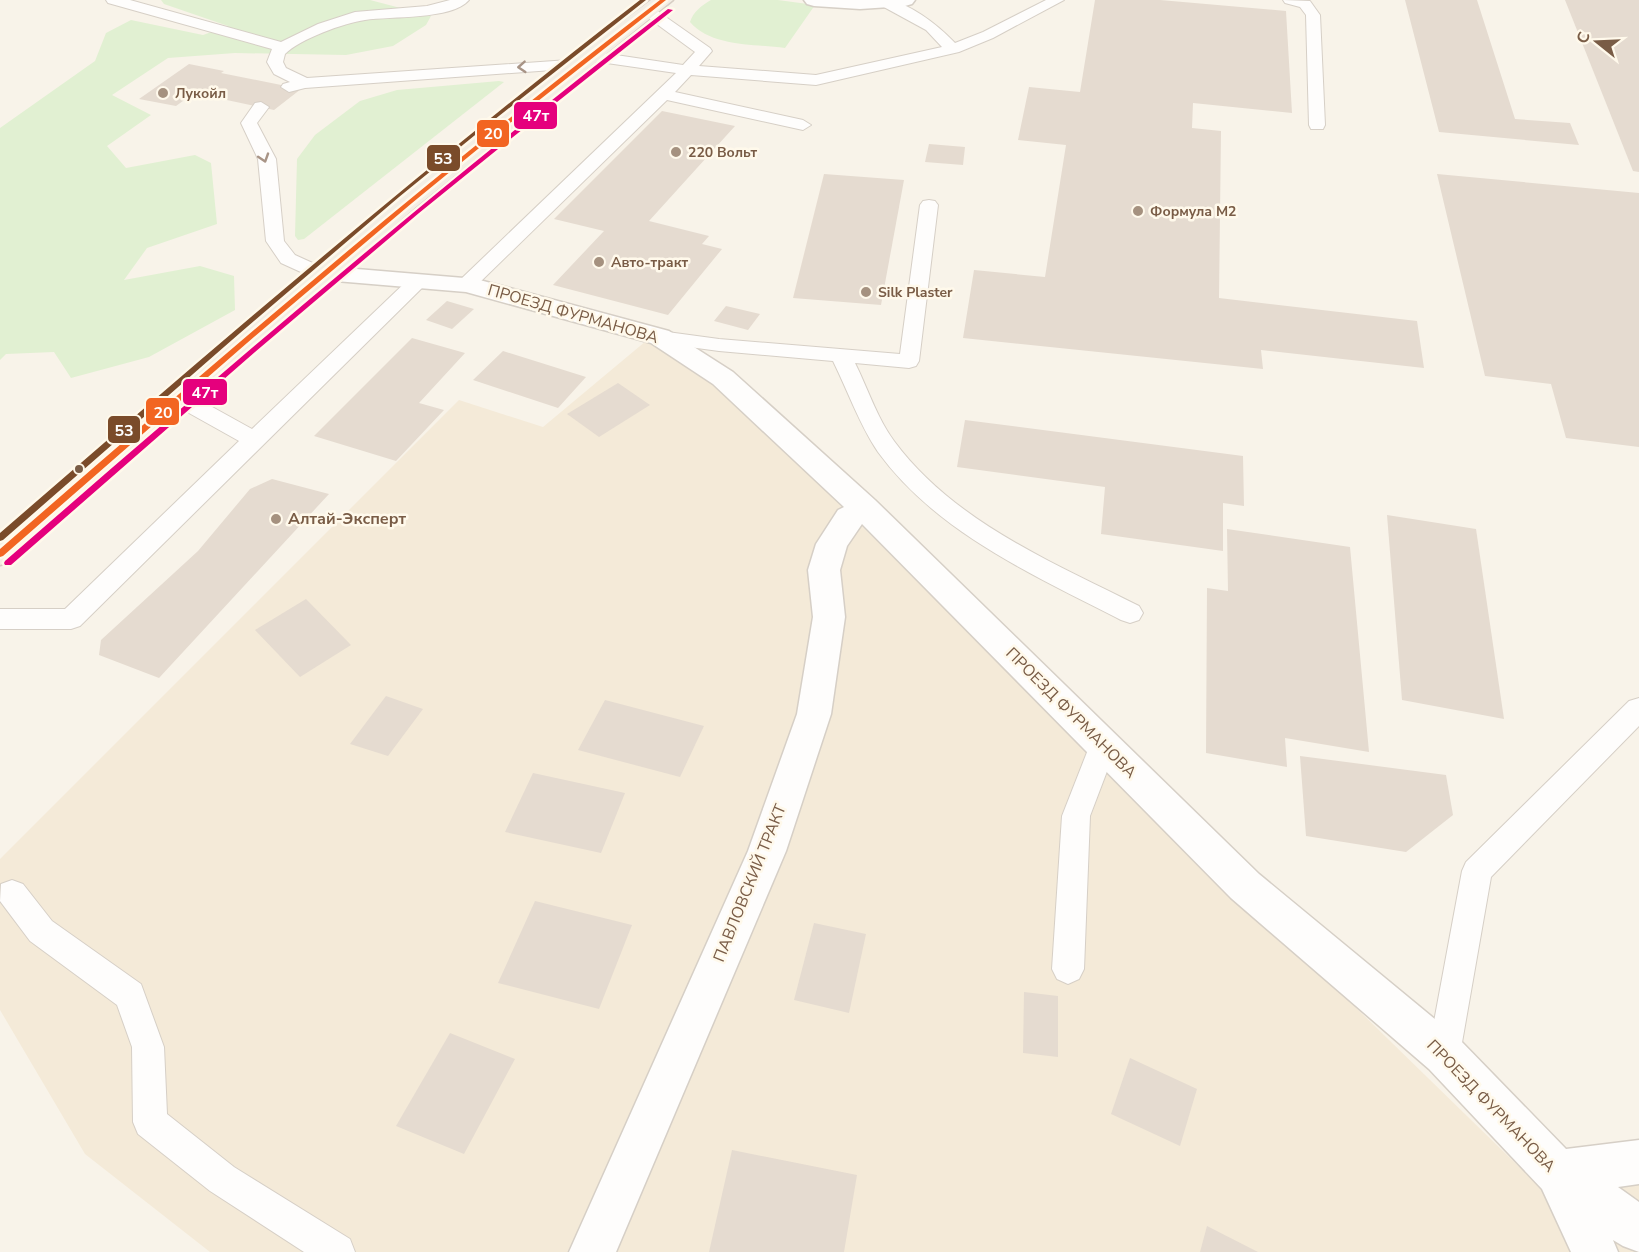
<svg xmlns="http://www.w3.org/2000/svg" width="1639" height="1252" font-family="'Nunito Sans',sans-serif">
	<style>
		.residential { fill: #f4ead8 }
		.green { fill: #e1f0d2 }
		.building { fill: #e5dbd0 }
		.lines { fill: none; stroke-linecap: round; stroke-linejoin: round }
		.service-casing { stroke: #d6cfc6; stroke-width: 2 }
		.minor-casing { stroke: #d6cfc6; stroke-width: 3 }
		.primary-casing { stroke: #d7cec4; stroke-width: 3 }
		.service { fill: #fefdfc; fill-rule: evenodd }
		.minor { fill: #fefdfc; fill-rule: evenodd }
		.primary { fill: #f3eee4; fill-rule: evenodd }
		.bus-1-casing { stroke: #fff9eb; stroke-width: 5 }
		.bus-2-casing { stroke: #fff9eb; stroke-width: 5 }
		.bus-3-casing { stroke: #fff9eb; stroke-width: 5 }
		.bus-1 { fill: #f26522; fill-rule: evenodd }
		.bus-2 { fill: #e5007d; fill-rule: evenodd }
		.bus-3 { fill: #7a4b2a; fill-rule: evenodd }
		.oneway { stroke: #a89486 }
		.poi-dot { fill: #a5917f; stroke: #fff9eb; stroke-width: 2 }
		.bus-dot { fill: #795c46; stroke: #fff9eb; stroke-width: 2 }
		.labels { text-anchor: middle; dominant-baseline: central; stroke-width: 5; stroke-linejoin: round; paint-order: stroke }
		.far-poi-label { font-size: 14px; font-weight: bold; fill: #795c46; stroke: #fff9eb; text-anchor: start }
		.street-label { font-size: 16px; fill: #795c46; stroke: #fff9eb }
		.poi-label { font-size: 16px; font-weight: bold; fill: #795c46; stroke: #fff9eb; text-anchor: start }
		.line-badge { stroke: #fff9eb; stroke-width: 2 }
		.badge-label { font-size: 16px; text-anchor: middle; font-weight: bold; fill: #fff }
	</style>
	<rect width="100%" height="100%" fill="#f8f3e9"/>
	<!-- residential -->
	<path class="residential" d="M646,341L716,384L1545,1192L1639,1176V1252H210L85,1154L0,1010V859L459,400L543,427Z"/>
	<!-- green -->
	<g class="green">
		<path d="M161,0H370L431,16L426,25L393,46L346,55L235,53L168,58L112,95L151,115L107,146L126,168L195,155L211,163L217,224L147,248L124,280L200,266L234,276L235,310L149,357L71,378L54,352L6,354L0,360V128L95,61L106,33L131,20L203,35L228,26L164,4Z"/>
		<path d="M711,0H778L815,5L785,48C756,44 711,47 690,22C693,12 702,5 711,0Z"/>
		<path d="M499,81L504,82L304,239L298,240L295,236L297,159L315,135L360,101L397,90Z"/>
	</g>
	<!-- building -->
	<g class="building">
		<path d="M1095,0H1160L1286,11L1292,113L1193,103L1192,128L1221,131L1219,298L1417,321L1424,368L1261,350L1263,369L963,338L974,270L1045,277L1066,145L1018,140L1029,87L1080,92Z"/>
		<path d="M1405,0H1477L1515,119L1570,123L1579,145L1439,132Z"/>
		<path d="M1565,0H1639V172L1633,171Z"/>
		<path d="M189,64L224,71L221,73L301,89L274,110L194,93L176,106L139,99Z"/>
		<path d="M662,111L735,126L649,221L709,236L702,244L722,249L668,315L553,285L604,231L554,219Z"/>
		<path d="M929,144L965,147L963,165L925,162Z"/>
		<path d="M824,174L904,180L881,305L793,298Z"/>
		<path d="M1437,174L1639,193V447L1566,438L1551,384L1485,376Z"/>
		<path d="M447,301L474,309L452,329L426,320Z"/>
		<path d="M726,306L760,314L748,330L714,321Z"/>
		<path d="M412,338L465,353L419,403L444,410L396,461L314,436Z"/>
		<path d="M503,351L586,377L558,408L473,380Z"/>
		<path d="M618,383L650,405L599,437L567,414Z"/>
		<path d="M965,420L1243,456L1244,506L1223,503V551L1101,534L1105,487L957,467Z"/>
		<path d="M272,479L329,494L159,678L99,655L101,640L198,551L250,489Z"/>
		<path d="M1387,515L1476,529L1504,719L1402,700Z"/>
		<path d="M1227,529L1350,547L1369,752L1285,738L1287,767L1206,753L1207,588L1228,591Z"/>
		<path d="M306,599L351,645L300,677L255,630Z"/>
		<path d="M386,696L423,709L388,756L350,744Z"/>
		<path d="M605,700L704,726L680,777L578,750Z"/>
		<path d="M1300,756L1446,775L1453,815L1406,852L1306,836Z"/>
		<path d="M533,773L625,793L601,853L505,832Z"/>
		<path d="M535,901L632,925L599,1009L498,983Z"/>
		<path d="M814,923L866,934L849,1013L794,1000Z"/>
		<path d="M1024,992L1058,996V1057L1023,1053Z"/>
		<path d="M450,1033L515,1059L464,1154L396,1126Z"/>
		<path d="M1130,1058L1197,1089L1180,1146L1111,1114Z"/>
		<path d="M732,1150L857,1175L844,1252H709Z"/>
		<path d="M1207,1226L1258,1252H1200Z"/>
	</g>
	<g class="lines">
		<defs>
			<g id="service">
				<path d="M106,0H130L281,42L318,24L355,12L427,6L450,0H469C452,20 391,16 365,20C344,23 300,39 285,54L283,62L286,68L307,78L583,59L581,56L583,53L589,51L683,65L695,52L643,14L641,11L643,8H653L710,48L712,51L699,66L816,75L942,47L926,30L882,6L880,3L882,0C907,0 938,25 955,43L983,32L1046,0H1064L993,38L959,52L816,85L691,75L675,92L803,120L811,125L803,130L667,100L474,288H460L457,284L460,280L676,73L586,60L588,63L586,66L580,68L305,88L289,92L281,87L283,84L290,82L274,74L267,62L272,49L108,3Z"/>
				<path d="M1283,0L1310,1L1320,15L1325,125L1323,129H1311L1309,125L1306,15L1300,7L1285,3Z"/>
				<path d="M261,102L269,107L257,123L276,159L284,241L295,255L328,270L331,274L328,278H314L281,263L266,241L258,159L241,123L255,103Z"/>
				<path d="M929,200L935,201L938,205L919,361L916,366L909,368L855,363C868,389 877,418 894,441C954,522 1052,562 1139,606L1143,613L1139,620L1130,623L1121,620C1034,575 937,533 878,452C859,424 848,391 833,361L719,351L660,343L653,341L650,337L653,333L660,331L719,339L900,354L920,205L923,201Z"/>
				<path d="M417,276L424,278L427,282L424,286L80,626L71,629H0V609H65L239,441L171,403L168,398L171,393L179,391L187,393L252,429L410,278Z"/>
				<path d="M1639,698V726L1491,877L1460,1054L1456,1065L1444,1070L1432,1065L1428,1054L1462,871L1466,862L1629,701Z"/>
				<path d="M1103,734L1113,737L1117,745L1090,816L1084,969L1079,979L1068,984L1057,979L1052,969L1062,816L1093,737Z"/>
				<path d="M12,880L23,884L52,921L141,984L164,1047L167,1114L234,1167L350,1239L355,1252H304L210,1191L138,1134L133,1122L132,1047L117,1005L30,941L0,901L1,884Z"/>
			</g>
			<g id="minor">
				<path d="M804,0H915L912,4L905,6L860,9L814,6L807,4Z"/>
				<path d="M321,266L476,279L669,331L733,372L875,500L1259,874L1459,1039L1566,1149L1639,1140V1184L1618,1187L1639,1202V1252L1623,1246L1613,1240L1618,1252H1571L1542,1189L1429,1069L1231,898L862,524L847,546L840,570L845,617L831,714L786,851L616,1252H569L748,851L797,714L813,617L808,570L816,544L838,510L844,507L713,384L651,343L466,292L312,279L308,274L312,269Z"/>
			</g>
			<path id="primary" d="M651,0H673L417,206L253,347L11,562L0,565V536C214,353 426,169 651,0Z"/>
		</defs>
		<!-- service casing -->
		<use href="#service" class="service-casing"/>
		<!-- minor casing -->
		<use href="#minor" class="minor-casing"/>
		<!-- primary casing -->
		<use href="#primary" class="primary-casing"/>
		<!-- service -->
		<use href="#service" class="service"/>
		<!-- minor -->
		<use href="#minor" class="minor"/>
		<!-- primary -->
		<use href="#primary" class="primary"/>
		<defs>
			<path id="bus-1" d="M660,0H666L495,135L412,203L247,343L3,556L0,557V549C216,361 433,174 660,0Z"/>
			<path id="bus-2" d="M668,9L673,10L503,145L419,213L255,352L11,565H5L4,563L5,561C222,372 440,185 668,9Z"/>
			<path id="bus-3" d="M640,0H646L480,131L399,197L240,333L3,540L0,541V533C210,351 420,170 640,0Z"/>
		</defs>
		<!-- bus-1 casing -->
		<use href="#bus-1" class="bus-1-casing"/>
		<!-- bus-2 casing -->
		<use href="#bus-2" class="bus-2-casing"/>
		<!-- bus-3 casing -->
		<use href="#bus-3" class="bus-3-casing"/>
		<!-- bus-1 -->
		<use href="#bus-1" class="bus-1"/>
		<!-- bus-2 -->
		<use href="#bus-2" class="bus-2"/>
		<!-- bus-3 -->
		<use href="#bus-3" class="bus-3"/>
	</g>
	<!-- one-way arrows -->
	<defs><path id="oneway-chevron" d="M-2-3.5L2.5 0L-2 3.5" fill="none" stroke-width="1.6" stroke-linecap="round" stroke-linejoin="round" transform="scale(1.5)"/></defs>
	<g class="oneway">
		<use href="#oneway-chevron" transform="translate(522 67) rotate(176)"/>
		<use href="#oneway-chevron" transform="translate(264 158) rotate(72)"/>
	</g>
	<!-- markers -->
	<g class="poi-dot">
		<circle cx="163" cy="93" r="6"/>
		<circle cx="676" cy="152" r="6"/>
		<circle cx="1138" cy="211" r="6"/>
		<circle cx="599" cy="262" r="6"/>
		<circle cx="866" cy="292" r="6"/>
		<circle cx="276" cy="519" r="6"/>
	</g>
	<circle class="bus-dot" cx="79" cy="469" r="5"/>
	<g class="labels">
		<!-- far-poi labels -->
		<g class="far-poi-label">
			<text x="175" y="93">Лукойл</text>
			<text x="688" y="152">220 Вольт</text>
			<text x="1150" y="211">Формула М2</text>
			<text x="611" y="262">Авто-тракт</text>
			<text x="878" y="292">Silk Plaster</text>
		</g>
		<!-- street labels -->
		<g class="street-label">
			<text transform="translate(573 314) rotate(16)">ПРОЕЗД ФУРМАНОВА</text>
			<text transform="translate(1071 713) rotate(45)">ПРОЕЗД ФУРМАНОВА</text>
			<text transform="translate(750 883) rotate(-68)">ПАВЛОВСКИЙ ТРАКТ</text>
			<text transform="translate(1491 1106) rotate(46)">ПРОЕЗД ФУРМАНОВА</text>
		</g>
		<!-- poi labels -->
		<g class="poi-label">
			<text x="288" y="519">Алтай-Эксперт</text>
		</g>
	</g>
	<g class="line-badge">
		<rect x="513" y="101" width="45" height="29" rx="6" fill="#e5007d"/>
		<rect x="476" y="119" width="34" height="29" rx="6" fill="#f26522"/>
		<rect x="426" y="144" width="35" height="28" rx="6" fill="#7a4b2a"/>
		<rect x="182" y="378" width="46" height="28" rx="6" fill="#e5007d"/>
		<rect x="145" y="397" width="35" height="29" rx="6" fill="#f26522"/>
		<rect x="107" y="415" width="34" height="29" rx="6" fill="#7a4b2a"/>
	</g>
	<g class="badge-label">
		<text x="536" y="121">47т</text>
		<text x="493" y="139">20</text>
		<text x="443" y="164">53</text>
		<text x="205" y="398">47т</text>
		<text x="163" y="418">20</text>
		<text x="124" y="436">53</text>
	</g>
	<!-- north arrow -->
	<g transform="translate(1597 42) rotate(288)" stroke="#fff9eb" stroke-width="4.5" paint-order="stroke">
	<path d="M0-4.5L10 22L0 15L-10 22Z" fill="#795c46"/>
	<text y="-9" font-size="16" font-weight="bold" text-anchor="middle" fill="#795c46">С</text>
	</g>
</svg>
